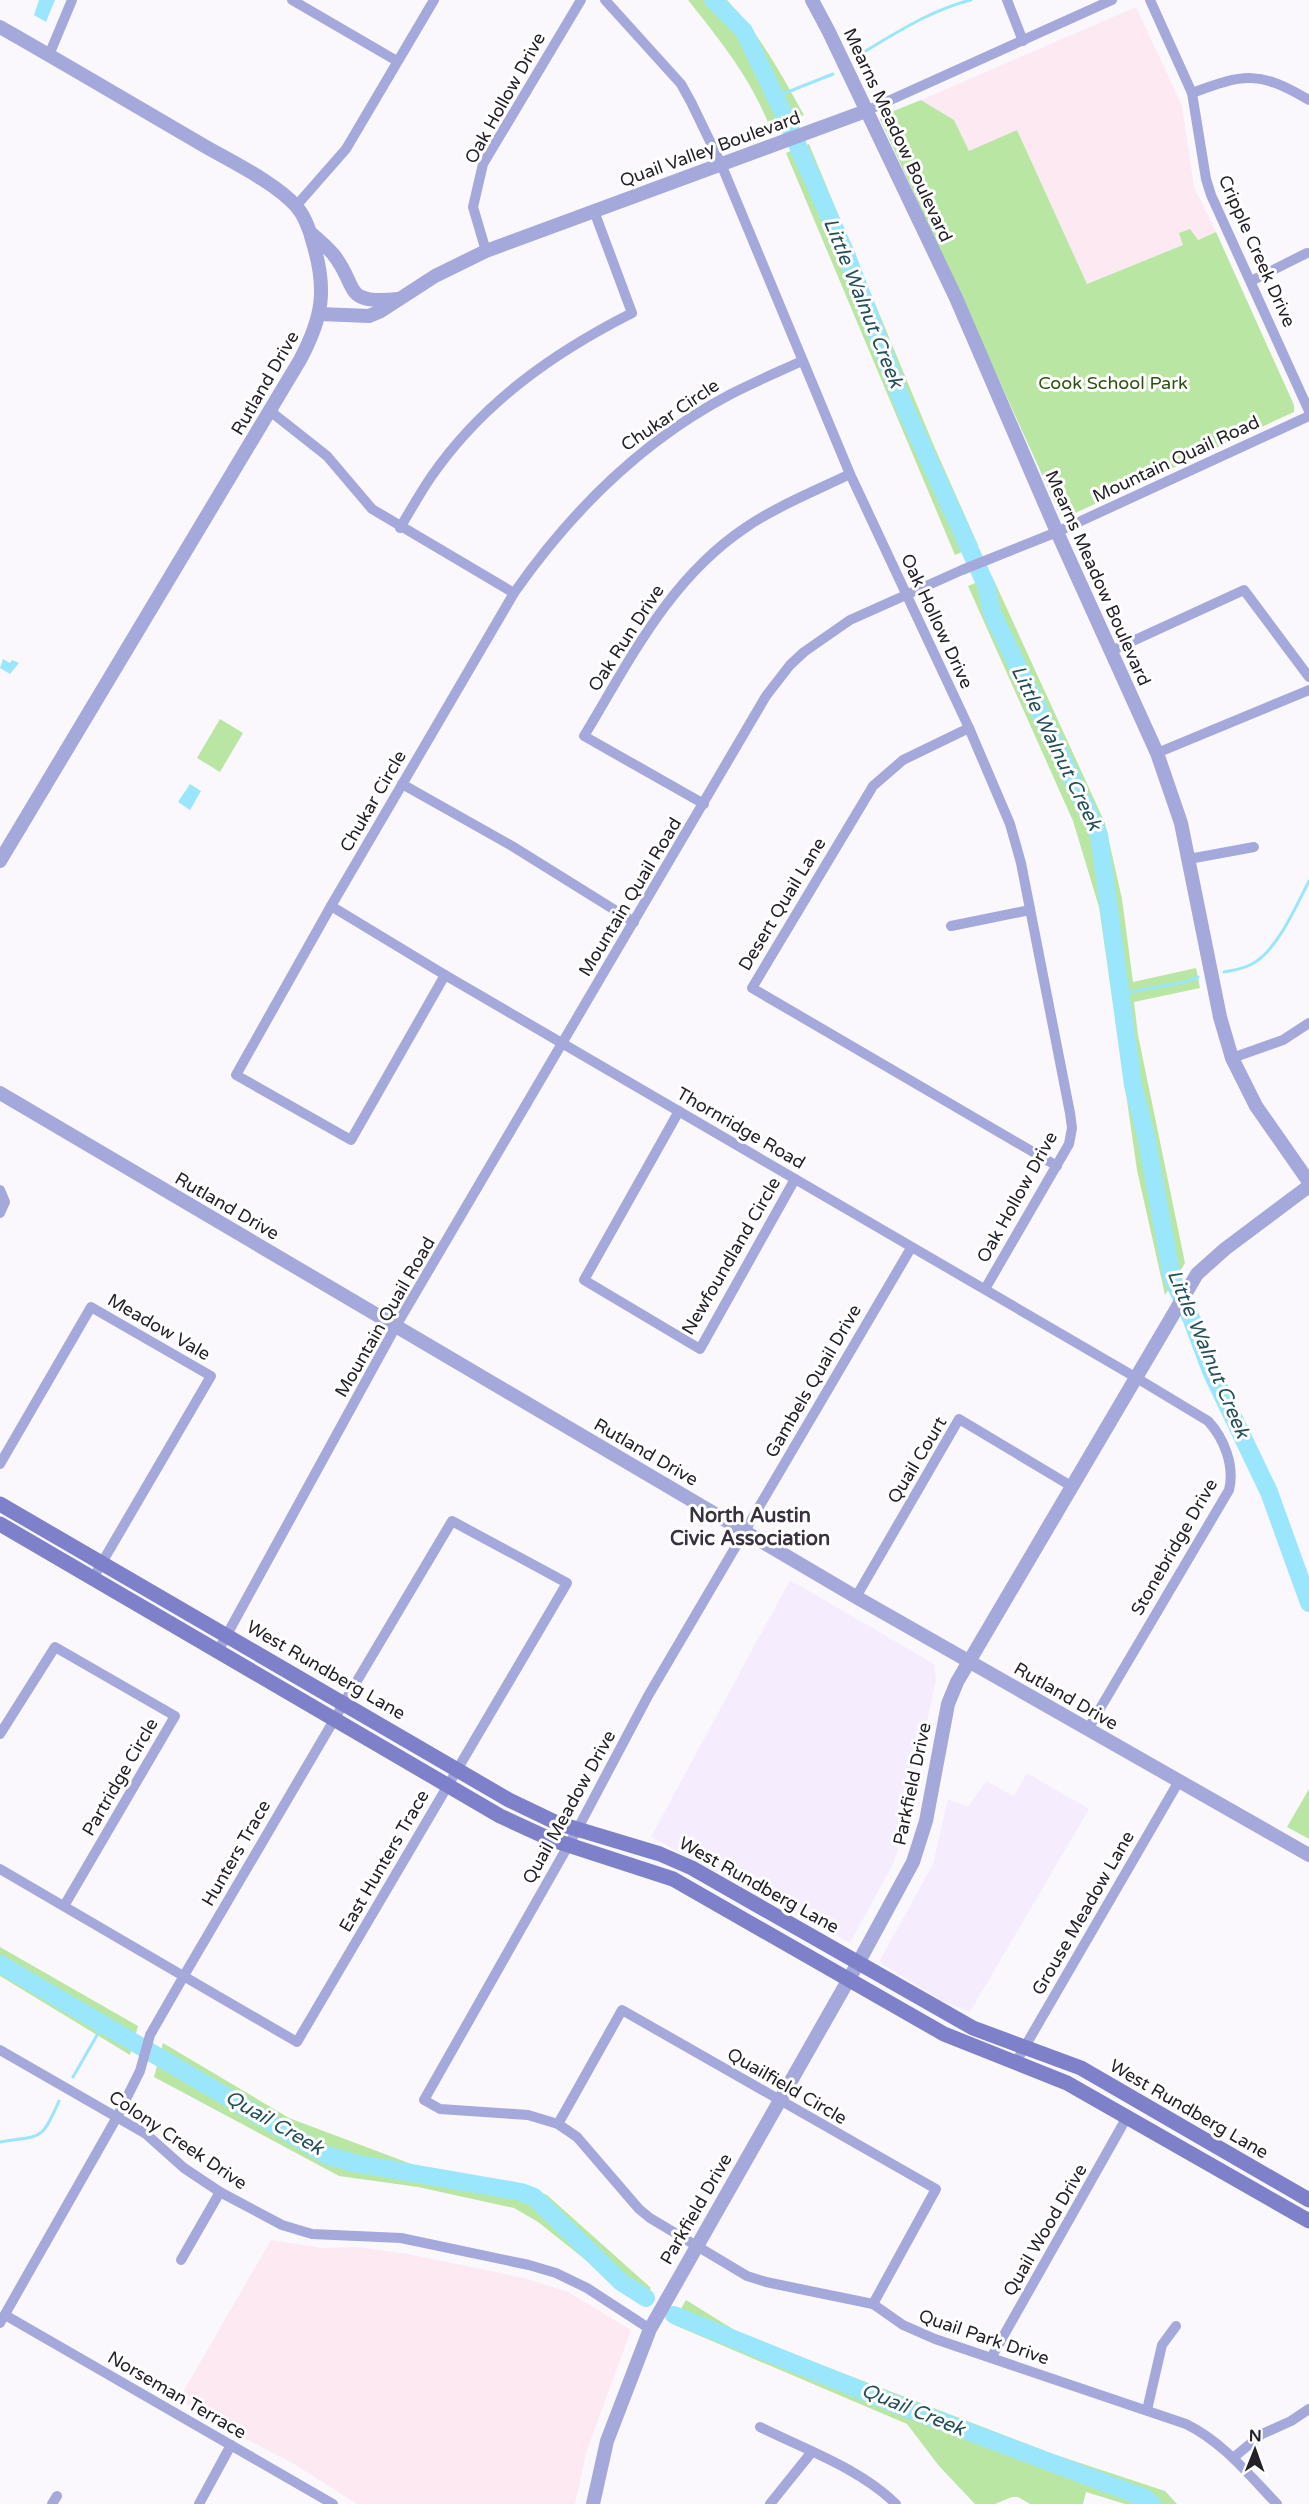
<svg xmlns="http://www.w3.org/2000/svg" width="1309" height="2504" font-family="'Varela Round',sans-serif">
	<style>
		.built { fill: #f5ecfd }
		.education { fill: #fce9f2 }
		.green { fill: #bae6a4 }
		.water { fill: #9ae6fc }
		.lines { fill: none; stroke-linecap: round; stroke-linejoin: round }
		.stream { stroke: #9ae6fc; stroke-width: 3 }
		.river { stroke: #9ae6fc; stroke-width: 18 }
		.minor { stroke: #a5a8db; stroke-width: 10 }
		.tertiary { stroke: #a5a8db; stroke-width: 14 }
		.secondary { stroke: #7e80c9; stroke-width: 15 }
		.labels { text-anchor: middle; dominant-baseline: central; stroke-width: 6; stroke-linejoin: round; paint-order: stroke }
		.street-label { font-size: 18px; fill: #252129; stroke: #fff }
		.park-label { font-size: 18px; fill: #2b520f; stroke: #fff }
		.water-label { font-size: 20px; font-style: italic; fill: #24505c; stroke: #fff }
		.neighbourhood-label { font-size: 20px; font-weight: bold; fill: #393040; stroke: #fff }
	</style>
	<rect width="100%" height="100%" fill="#faf8fc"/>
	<!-- built -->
	<g class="built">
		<path d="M790,1580L934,1664L936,1680L901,1841L893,1864L850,1943L651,1837Z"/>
		<path d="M1027,1773L1089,1809L970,2012L942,2001L879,1962L933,1864L948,1799L968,1807L986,1781L1014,1796Z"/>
	</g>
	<!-- education -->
	<g class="education">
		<path d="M1136,7L1182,106L1194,187L1216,232L1087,284L1017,130L969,152L954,120L921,100Z"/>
		<path d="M271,2240L322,2248L357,2247L408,2254L524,2278L568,2292L631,2330L586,2453L575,2504H357L294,2464L252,2442L179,2399Z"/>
	</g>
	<!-- green -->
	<g class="green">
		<path d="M688,0H727C760,34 781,74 804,115L770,128C753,81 719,39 688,0Z"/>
		<path d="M921,100L954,120L969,151L1017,130L1087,284L1183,245L1179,233L1190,229L1198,240L1216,232L1294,405V412L1073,514H1060L880,119L881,116Z"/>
		<path d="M809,144L934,446L978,545L955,555L786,153Z"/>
		<path d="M992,576L1105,823L1122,899L1133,982L1196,968L1200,988L1134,1002L1138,1035L1185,1263L1165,1295L1137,1170L1099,907L1073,821L968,586Z"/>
		<path d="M220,719L243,733L220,772L197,758Z"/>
		<path d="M1309,1789V1839L1287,1827Z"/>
		<path d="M0,1947L138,2026L130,2055L0,1976Z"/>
		<path d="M163,2043L289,2118L422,2168L526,2186L547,2195L651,2288L642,2305L538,2222L514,2208L418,2187L339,2176L154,2077Z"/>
		<path d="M686,2300L741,2334L1053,2454L1165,2491L1177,2504H1125L1086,2492L1083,2504H1030L1018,2497H1012L995,2504H975L939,2466L907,2424L672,2324Z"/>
	</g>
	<!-- water -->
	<g class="water">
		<path d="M39,0H55L46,22L34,15Z"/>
		<path d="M3,659L10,663L12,660L19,663L10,674L0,668Z"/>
		<path d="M190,784L201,791L190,810L178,802Z"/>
	</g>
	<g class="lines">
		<!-- stream -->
		<g class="stream">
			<path d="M857,56C893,35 930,10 971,0"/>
			<path d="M775,97L833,74"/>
			<path d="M1224,972C1234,970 1243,969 1252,964C1277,951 1296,906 1309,881"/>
			<path d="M1120,994L1185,982L1198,977"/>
			<path d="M73,2077L100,2030L107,2027"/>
			<path d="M0,2142C42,2135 41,2142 59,2101"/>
		</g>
		<!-- river -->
		<g class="river">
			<path d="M713,0L744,31L785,117L846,254L904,406L986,585L992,613L1099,835L1133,1085L1146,1136L1172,1278L1192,1320L1211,1371L1269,1492L1309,1603"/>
			<path d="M0,1964L326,2155L354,2163L521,2192L534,2197L621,2282L646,2298"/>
			<path d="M674,2315L895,2404L1145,2498L1152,2504"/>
		</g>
		<!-- minor -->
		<g class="minor">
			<path d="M292,0L397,61"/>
			<path d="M605,0L681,84L691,102L721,164L850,474L969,728L1010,824L1021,863L1070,1113L1072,1128L1069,1144L985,1289"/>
			<path d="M1007,0L1023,41"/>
			<path d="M1150,0L1192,93L1206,179L1211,195L1309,411"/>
			<path d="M49,55L72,0"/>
			<path d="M1192,93C1245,73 1260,71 1309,100"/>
			<path d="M866,111L1112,0"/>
			<path d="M296,206L346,149L434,0"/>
			<path d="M486,251L473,207L483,164L581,0"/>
			<path d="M1251,281L1307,253"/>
			<path d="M270,411L327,456L372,509L514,593"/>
			<path d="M400,528C410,511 420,493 431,477C482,403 553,353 632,313L594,211"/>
			<path d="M1111,651L1244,590L1309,677"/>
			<path d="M969,728L903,760L873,786L752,988L1057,1166"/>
			<path d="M1157,753L1309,690"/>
			<path d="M402,784L512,846L634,922"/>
			<path d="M704,804L584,736C630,660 669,579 745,528C777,506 815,491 850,474"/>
			<path d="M1189,859L1254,847"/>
			<path d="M331,906L445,975L1135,1377L1208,1421C1224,1438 1235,1466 1229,1490L1088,1729"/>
			<path d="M951,926L1030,910"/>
			<path d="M445,975L351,1140L236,1075L331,906L514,593C572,510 641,441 731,394C754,382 778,372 802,361"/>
			<path d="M1232,1058L1283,1040L1309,1023"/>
			<path d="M679,1111L584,1280L700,1349L795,1179"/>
			<path d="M0,1190L5,1202L0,1213"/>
			<path d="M911,1248L648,1696L577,1830L424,2100L440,2109L528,2115L558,2124L577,2137L639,2209L650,2218L747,2276L766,2282L873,2304L903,2325L935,2339L1186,2424C1223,2442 1249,2475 1277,2504"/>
			<path d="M0,1464L91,1307L211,1376L93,1578"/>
			<path d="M856,1597L959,1419L1071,1486"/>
			<path d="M218,1651L396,1326L766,696L790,665L804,652L850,620L962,570L1057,532L1309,416"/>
			<path d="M0,1734L55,1647L175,1716L64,1906"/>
			<path d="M0,1869L173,1970L192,1981L297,2042L567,1583L452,1521L348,1696L334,1720L189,1967L150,2035L140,2071L117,2117L0,2323"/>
			<path d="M0,2050L146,2134L184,2168L220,2192L282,2225L312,2234L401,2238L529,2265L556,2273L587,2288L650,2329"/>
			<path d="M1016,2062L1179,1781"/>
			<path d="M558,2124L622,2010L936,2189L873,2304"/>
			<path d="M181,2260L220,2192"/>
			<path d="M5,2315L333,2504"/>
			<path d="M991,2358L1127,2117"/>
			<path d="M1147,2410L1162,2345L1176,2326"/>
			<path d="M760,2427C806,2450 859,2468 896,2504"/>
			<path d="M1233,2458L1262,2434L1291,2421L1309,2409"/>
			<path d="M52,2504L57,2496"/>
			<path d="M199,2504L231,2445"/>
			<path d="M770,2504L811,2453"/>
		</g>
		<!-- tertiary -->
		<g class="tertiary">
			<path d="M812,0L829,32L956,298L1057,532L1157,753L1181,823L1220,1017L1232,1058L1256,1106L1309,1182"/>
			<path d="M0,27C67,65 134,105 201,144C228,160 275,182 296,206C304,215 310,231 313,243C327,289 323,317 300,360L0,861"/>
			<path d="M312,234C319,240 327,247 333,254C359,286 341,305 398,299"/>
			<path d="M320,314L369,316L381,311L435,276L486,251L866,111"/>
			<path d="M0,1093L856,1597L1309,1855"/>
			<path d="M593,2504L607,2441L650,2329L862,1956L913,1862L926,1821L948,1704L957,1682L1197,1274L1225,1249L1309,1186"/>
		</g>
		<!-- secondary -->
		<g class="secondary">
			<path d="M0,1504L509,1800L557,1823L660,1854L692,1868L973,2028L1081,2068L1309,2200"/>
			<path d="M0,1524L500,1816L550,1839L673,1879L944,2034L1067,2083L1309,2221"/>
		</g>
	</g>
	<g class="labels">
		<!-- street labels -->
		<g class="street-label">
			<text transform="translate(505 98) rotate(-61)">Oak Hollow Drive</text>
			<text transform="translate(898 135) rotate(65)">Mearns Meadow Boulevard</text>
			<text transform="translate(710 149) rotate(-20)">Quail Valley Boulevard</text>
			<text transform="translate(1257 251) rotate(66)">Cripple Creek Drive</text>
			<text transform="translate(265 383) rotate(-60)">Rutland Drive</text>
			<text transform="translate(670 415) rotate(-34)">Chukar Circle</text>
			<text transform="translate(1176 459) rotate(-25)">Mountain Quail Road</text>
			<text transform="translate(1098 578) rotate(66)">Mearns Meadow Boulevard</text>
			<text transform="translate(937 621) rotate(65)">Oak Hollow Drive</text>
			<text transform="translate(626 638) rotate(-57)">Oak Run Drive</text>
			<text transform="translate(373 801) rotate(-60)">Chukar Circle</text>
			<text transform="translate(630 897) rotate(-59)">Mountain Quail Road</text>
			<text transform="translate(782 904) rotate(-59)">Desert Quail Lane</text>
			<text transform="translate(741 1128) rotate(30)">Thornridge Road</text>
			<text transform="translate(1017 1197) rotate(-61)">Oak Hollow Drive</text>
			<text transform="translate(227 1206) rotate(30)">Rutland Drive</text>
			<text transform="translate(731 1256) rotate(-60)">Newfoundland Circle</text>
			<text transform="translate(385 1317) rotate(-60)">Mountain Quail Road</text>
			<text transform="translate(159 1327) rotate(30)">Meadow Vale</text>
			<text transform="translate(813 1381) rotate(-60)">Gambels Quail Drive</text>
			<text transform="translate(646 1452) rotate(30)">Rutland Drive</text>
			<text transform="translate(917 1460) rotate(-59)">Quail Court</text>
			<text transform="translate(1174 1547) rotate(-60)">Stonebridge Drive</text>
			<text transform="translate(326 1670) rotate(30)">West Rundberg Lane</text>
			<text transform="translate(1066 1696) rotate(30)">Rutland Drive</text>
			<text transform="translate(120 1777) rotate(-60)">Partridge Circle</text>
			<text transform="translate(912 1784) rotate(-78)">Parkfield Drive</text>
			<text transform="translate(569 1807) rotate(-61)">Quail Meadow Drive</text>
			<text transform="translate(236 1853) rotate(-60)">Hunters Trace</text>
			<text transform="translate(384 1861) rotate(-60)">East Hunters Trace</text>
			<text transform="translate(759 1885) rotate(29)">West Rundberg Lane</text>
			<text transform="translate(1083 1913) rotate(-60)">Grouse Meadow Lane</text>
			<text transform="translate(787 2086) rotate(30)">Quailfield Circle</text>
			<text transform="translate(1189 2109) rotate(30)">West Rundberg Lane</text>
			<text transform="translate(178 2140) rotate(34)">Colony Creek Drive</text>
			<text transform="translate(696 2209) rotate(-60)">Parkfield Drive</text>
			<text transform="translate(1045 2230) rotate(-60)">Quail Wood Drive</text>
			<text transform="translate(984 2337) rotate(19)">Quail Park Drive</text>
			<text transform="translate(177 2395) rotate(30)">Norseman Terrace</text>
		</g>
		<!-- park labels -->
		<g class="park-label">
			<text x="1113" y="383">Cook School Park</text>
		</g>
		<!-- water labels -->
		<g class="water-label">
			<text transform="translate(863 303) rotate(68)">Little Walnut Creek</text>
			<text transform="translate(1056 748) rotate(64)">Little Walnut Creek</text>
			<text transform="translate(1208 1354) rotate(67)">Little Walnut Creek</text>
			<text transform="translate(274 2123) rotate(30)">Quail Creek</text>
			<text transform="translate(913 2410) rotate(22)">Quail Creek</text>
		</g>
		<!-- neighbourhood labels -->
		<g class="neighbourhood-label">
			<text x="750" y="1516">North Austin<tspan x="750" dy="23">Civic Association</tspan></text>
		</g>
	</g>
	<!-- north arrow -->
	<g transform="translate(1255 2450) rotate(1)" stroke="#ffffff" stroke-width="4.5" paint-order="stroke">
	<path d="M0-4.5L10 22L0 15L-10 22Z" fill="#252129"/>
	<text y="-9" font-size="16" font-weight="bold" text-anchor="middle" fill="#252129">N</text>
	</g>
</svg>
